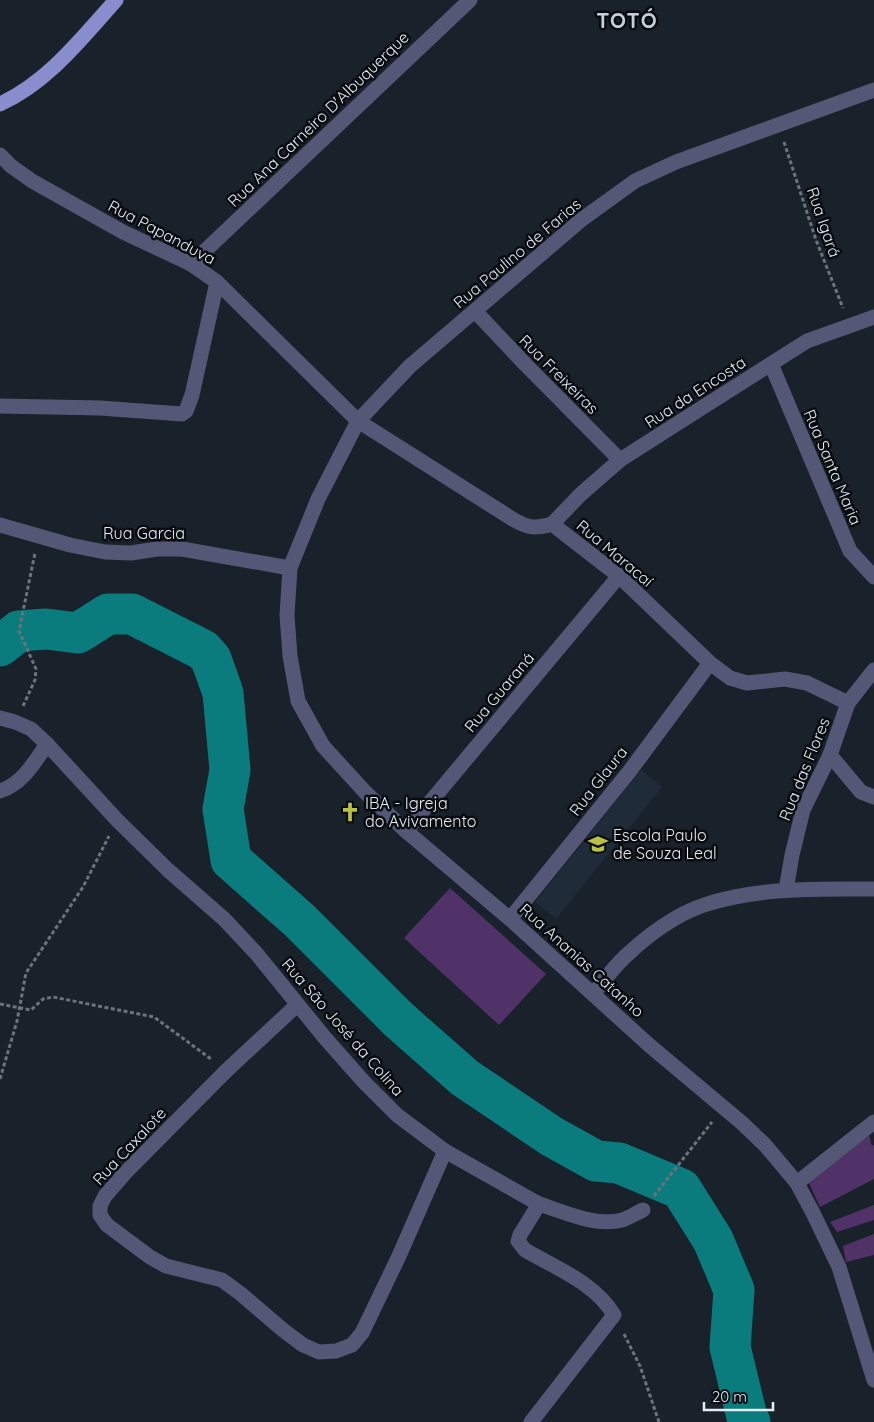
<svg xmlns="http://www.w3.org/2000/svg" width="874" height="1422" font-family="Quicksand,sans-serif">
	<style>
		.built { fill: #1f2b39 }
		.green { fill: #513268 }
		.lines { fill: none; stroke-linecap: round; stroke-linejoin: round }
		.river { stroke: #0b7c7d; stroke-width: 41 }
		.path { stroke: #6b737b; stroke-width: 3; stroke-dasharray: 4 2.5; stroke-linecap: butt }
		.minor { stroke: #555776; stroke-width: 15 }
		.major { stroke: #898dcd; stroke-width: 15 }
		.labels { text-anchor: middle; dominant-baseline: central; stroke-width: 5; stroke-linejoin: round; paint-order: stroke }
		.street-label { font-size: 16px; fill: #e7edf3; stroke: #070b0f }
		.poi-label { font-size: 16px; fill: #e7edf3; stroke: #070b0f; text-anchor: start }
		.district-label { font-size: 21px; font-weight: bold; letter-spacing: 1px; fill: #c4cfdc; stroke: #070b0f }
	</style>
	<rect width="100%" height="100%" fill="#19212b"/>
	<!-- built -->
	<path class="built" d="M641,770L662,787L556,919L535,902Z"/>
	<!-- green -->
	<g class="green">
		<path d="M450,888L546,974L499,1025L404,938Z"/>
		<path d="M869,1135L872,1146L874,1145V1179L820,1207L809,1183Z"/>
		<path d="M874,1205V1220L837,1232L830,1222Z"/>
		<path d="M874,1234V1255L846,1262L843,1246Z"/>
	</g>
	<g class="lines">
		<!-- river -->
		<path class="river" d="M0,646L19,631L46,629L78,633L108,614H132L203,650L211,659L223,693L230,770L223,809L231,860L299,920L398,1019L465,1078L551,1136L596,1161L619,1163L681,1189L713,1240L734,1290L730,1347L747,1417L750,1422"/>
		<!-- path -->
		<g class="path">
			<path d="M784,142L816,240L843,308"/>
			<path d="M23,706L35,680L36,669L19,631L35,553"/>
			<path d="M0,1004L31,1010L43,999L53,997L154,1017L211,1059"/>
			<path d="M0,1079L17,1021L26,973L83,887L109,836"/>
			<path d="M654,1196L712,1122"/>
			<path d="M624,1334L640,1366L659,1422"/>
		</g>
		<!-- minor -->
		<g class="minor">
			<path d="M874,90L676,162L635,181L581,220L410,366L358,421L318,499L290,568L287,615L290,656L298,701L323,746L366,793L406,831L510,919L649,1045L742,1123L765,1145L797,1183L813,1213L839,1267L874,1380"/>
			<path d="M0,155L11,166L32,181L123,232L191,264L217,282L358,421L514,520C529,528 535,529 552,524"/>
			<path d="M191,264L470,0"/>
			<path d="M475,311L524,363L620,460"/>
			<path d="M771,364L850,551L874,577"/>
			<path d="M0,406L100,408L182,414L186,411L192,395L217,282"/>
			<path d="M552,524L581,494L620,460L711,402L807,341L874,317"/>
			<path d="M552,524L619,576L710,663L730,678L747,683L785,679L807,683L848,703"/>
			<path d="M0,525L70,545L105,552L131,553L157,549H182L290,568"/>
			<path d="M0,718L15,722L31,729L47,744L117,820L168,870L224,919L256,953L325,1038L364,1082L397,1115L445,1151L539,1204L520,1235L518,1241L525,1250C556,1268 595,1283 614,1315L531,1422"/>
			<path d="M830,755L861,792L874,797"/>
			<path d="M0,791C23,783 34,763 47,744"/>
			<path d="M406,831L619,576"/>
			<path d="M786,890L792,855L803,810L830,755L848,703L874,670"/>
			<path d="M510,919L629,772L710,663"/>
			<path d="M593,994C604,981 615,965 628,954C649,934 677,914 704,905C759,887 818,889 874,889"/>
			<path d="M297,1005L226,1071L125,1173L105,1196L100,1206V1215L107,1225L150,1257L166,1266L222,1280L241,1294L283,1330L303,1345L319,1352L336,1351L352,1345L362,1333L399,1256L445,1151"/>
			<path d="M797,1183L874,1122"/>
			<path d="M539,1204C565,1212 595,1227 622,1220C629,1218 636,1213 643,1210"/>
		</g>
		<!-- major -->
		<path class="major" d="M0,104C48,82 82,38 116,0"/>
	</g>
	<!-- icons -->
	<defs>
		<symbol id="church-bare" viewBox="-9 -9 18 18"><path d="M-1.2-6h2.4v3.5h3.3v2.4h-3.3V6h-2.4V-.1h-3.3v-2.4h3.3Z" fill="#bbc044" stroke="#070b0f" stroke-width="2.5" paint-order="stroke"/></symbol>
		<symbol id="school-bare" viewBox="-9 -9 18 18"><path d="M0-5L7-2L0 1L-7-2ZM-4 1L0 2.5L4 1V4Q0 6-4 4Z" fill="#bbc044" stroke="#070b0f" stroke-width="2.5" paint-order="stroke"/></symbol>
	</defs>
	<g fill-rule="evenodd">
		<use href="#church-bare" x="336" y="798" width="28" height="28"/>
		<use href="#school-bare" x="584" y="830" width="28" height="28"/>
	</g>
	<g class="labels">
		<!-- street labels -->
		<g class="street-label">
			<text transform="translate(318 119) rotate(-44)">Rua Ana Carneiro D'Albuquerque</text>
			<text transform="translate(824 222) rotate(71)">Rua Igará</text>
			<text transform="translate(162 232) rotate(28)">Rua Papanduva</text>
			<text transform="translate(517 253) rotate(-40)">Rua Paulino de Farias</text>
			<text transform="translate(559 374) rotate(45)">Rua Freixeiras</text>
			<text transform="translate(695 392) rotate(-33)">Rua da Encosta</text>
			<text transform="translate(833 467) rotate(67)">Rua Santa Maria</text>
			<text x="144" y="533">Rua Garcia</text>
			<text transform="translate(615 553) rotate(40)">Rua Maracaí</text>
			<text transform="translate(499 692) rotate(-50)">Rua Guaraná</text>
			<text transform="translate(804 769) rotate(-68)">Rua das Flores</text>
			<text transform="translate(598 781) rotate(-52)">Rua Glaura</text>
			<text transform="translate(582 960) rotate(42)">Rua Ananias Catanho</text>
			<text transform="translate(343 1027) rotate(49)">Rua São José da Colina</text>
			<text transform="translate(129 1146) rotate(-47)">Rua Caxalote</text>
		</g>
		<!-- poi labels -->
		<g class="poi-label">
			<text x="365" y="803">IBA - Igreja<tspan x="365" dy="18">do Avivamento</tspan></text>
			<text x="613" y="835">Escola Paulo<tspan x="613" dy="18">de Souza Leal</tspan></text>
		</g>
		<!-- district labels -->
		<g class="district-label">
			<text x="627" y="20">TOTÓ</text>
		</g>
	</g>
	<!-- scale -->
	<path d="M704 1402v8h69v-8" fill="none" stroke="#e7edf3" stroke-width="2.5"/>
	<text x="712" y="1402" font-size="15" fill="#e7edf3" stroke="#070b0f" stroke-width="4" paint-order="stroke">20 m</text>
</svg>
